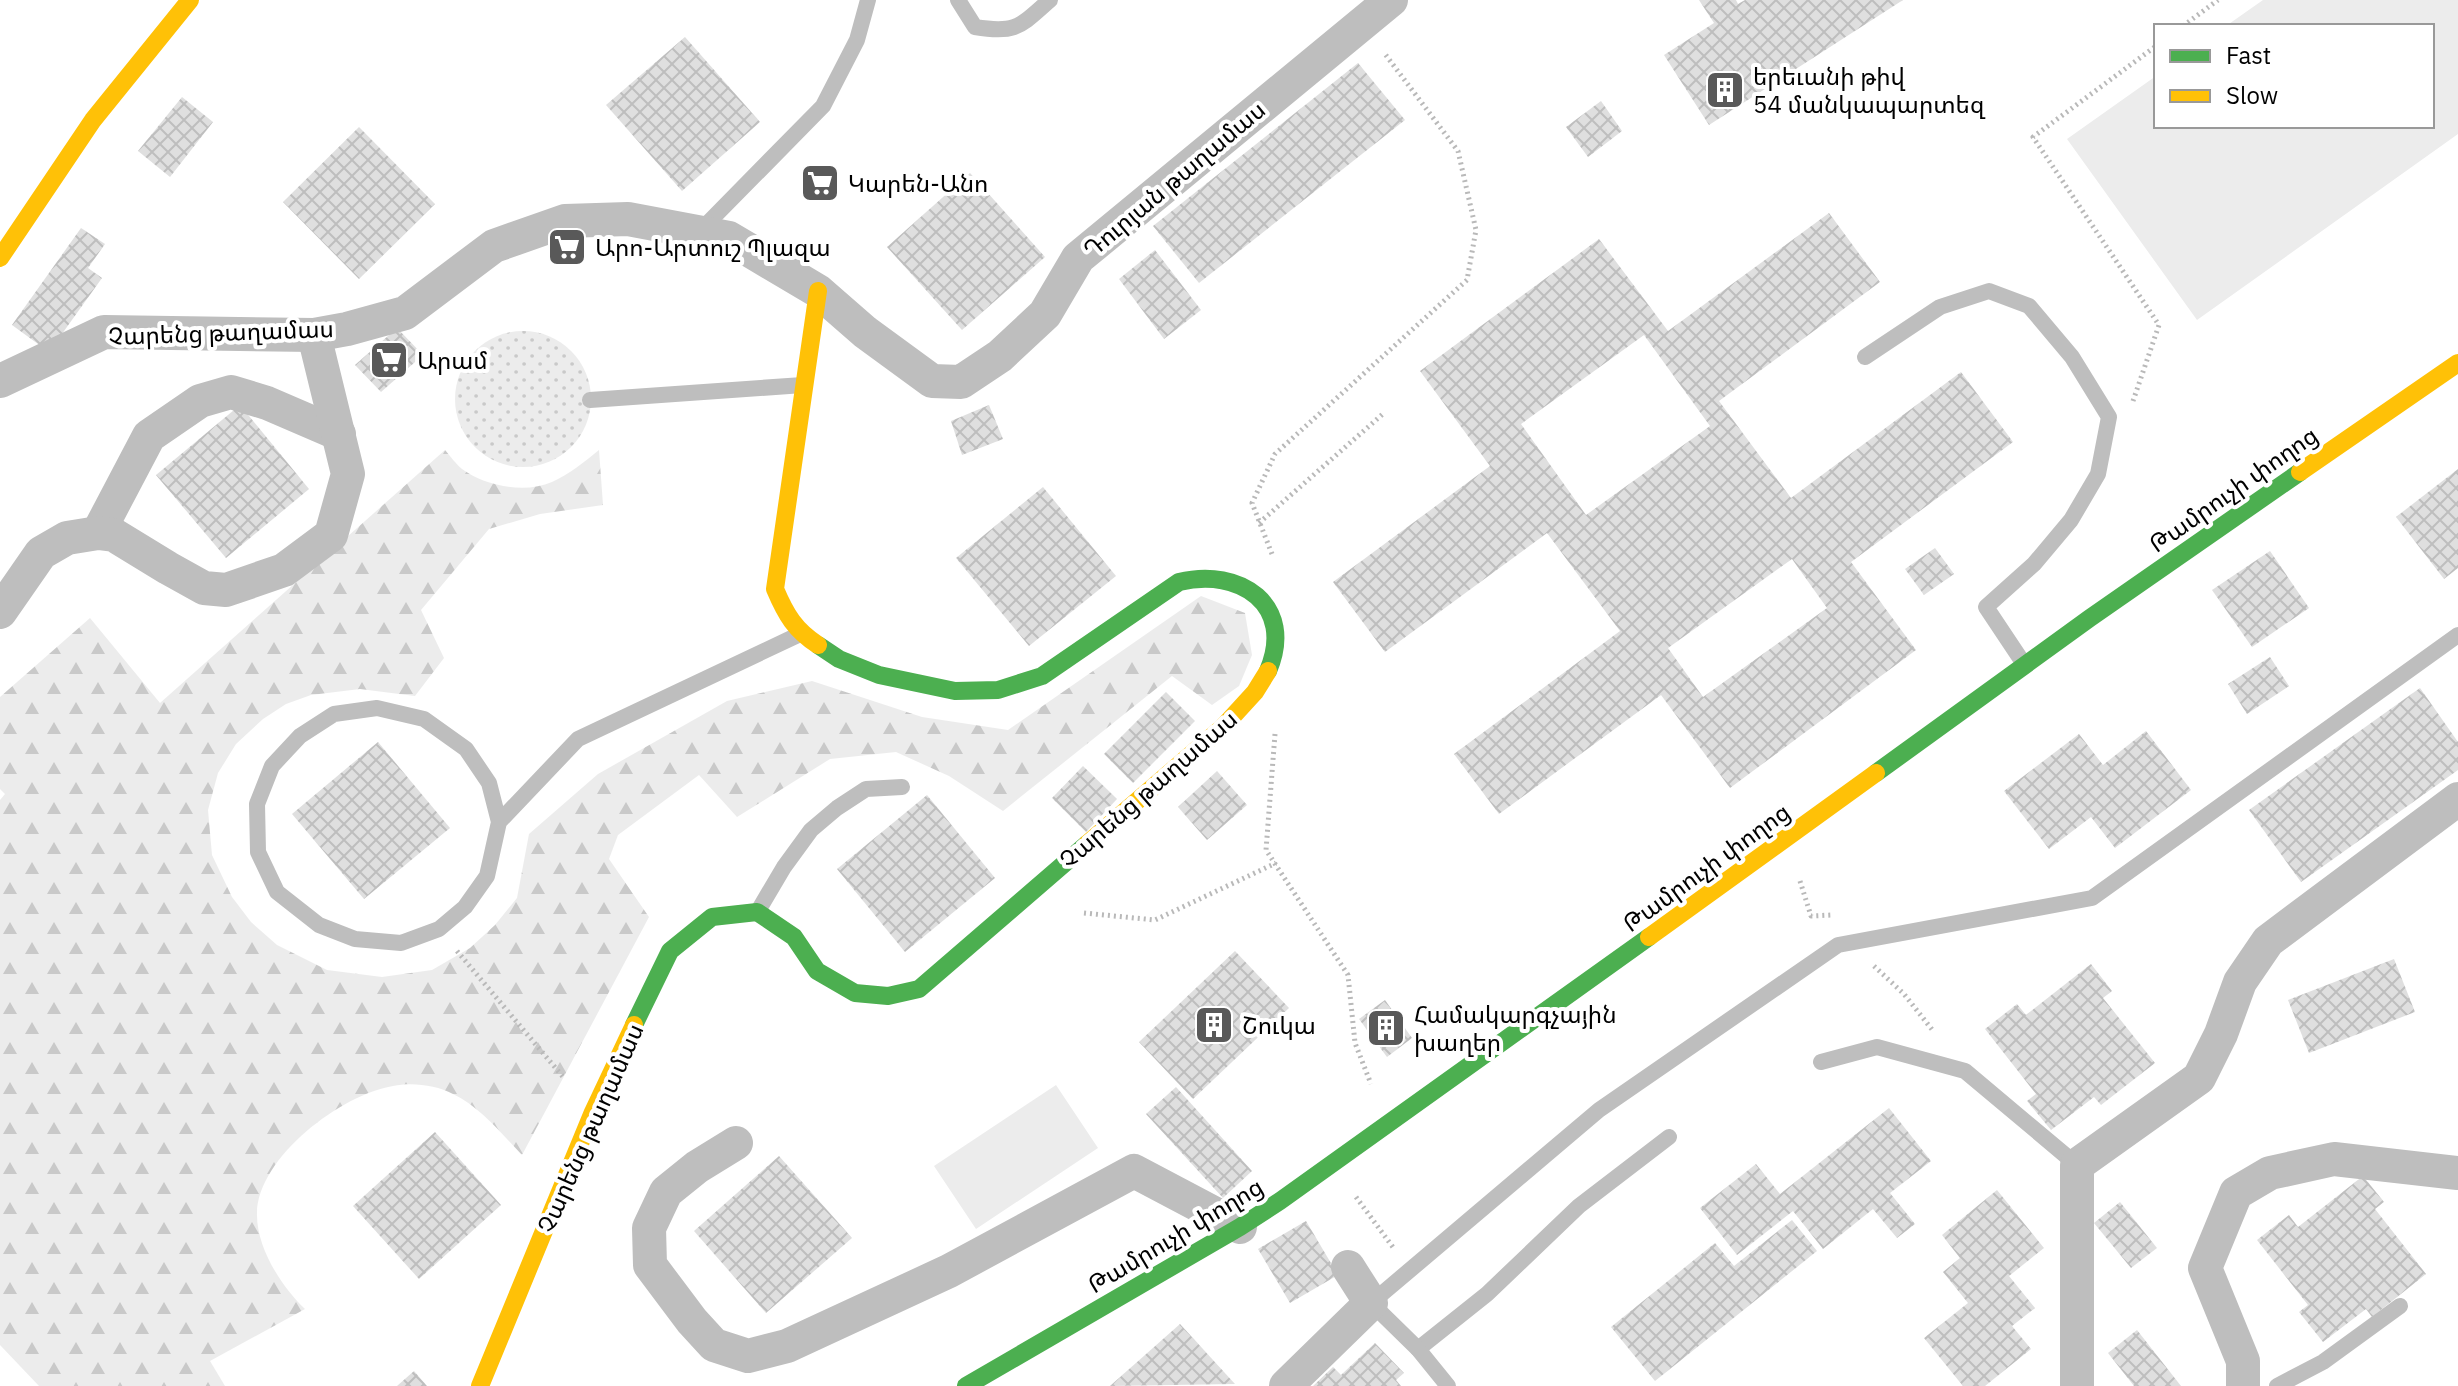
<svg xmlns="http://www.w3.org/2000/svg" width="2458" height="1386" font-family="'IBM Plex Sans','Noto Sans Armenian',sans-serif">
	<style>
		.green { fill: #ececec }
		.forest { fill: url(#forest-firs) }
		.park { fill: url(#park-dots) }
		.building { fill: url(#building-cross-hatch); fill-rule: evenodd }
		.lines { fill: none; stroke-linecap: round; stroke-linejoin: round }
		.path { stroke: #b9b9b9; stroke-width: 5; stroke-dasharray: 2 4; stroke-linecap: butt }
		.lane { stroke: #bebebe; stroke-width: 16 }
		.street { stroke: #bebebe; stroke-width: 34 }
		.fast { stroke: #4caf50; stroke-width: 18 }
		.slow { stroke: #ffc107; stroke-width: 18 }
		.labels { text-anchor: middle; dominant-baseline: central; stroke-width: 8; stroke-linejoin: round; paint-order: stroke }
		.poi-label { font-size: 24px; fill: #000; stroke: #fff; text-anchor: start }
		.street-label { font-size: 24px; fill: #000; stroke: #fff }
	</style>
	<defs>
		<pattern id="forest-firs" width="22" height="20" patternUnits="userSpaceOnUse" patternTransform="scale(2)"><rect width="22" height="20" fill="#ececec"/><path d="M5 1l3.5 6h-7zM16 11l3.5 6h-7z" fill="#c9c9c9"/></pattern>
		<pattern id="park-dots" width="8" height="8" patternUnits="userSpaceOnUse" patternTransform="scale(2)"><rect width="8" height="8" fill="#ececec"/><path d="M2 2h.1M6 6h.1" fill="none" stroke="#c9c9c9" stroke-width="1.8" stroke-linecap="round"/></pattern>
		<pattern id="building-cross-hatch" width="8" height="8" patternUnits="userSpaceOnUse" patternTransform="scale(2)"><rect width="8" height="8" fill="#dfdfdf"/><path d="M0 0l8 8M0 8l8-8" fill="none" stroke="#bebebe"/></pattern>
	</defs>
	<rect width="100%" height="100%" fill="#fff"/>
	<!-- green -->
	<g class="green">
		<path d="M2263,0H2458V134L2197,320L2067,139L2156,76V126H2432V26H2226Z"/>
		<path d="M1056,1085L1098,1148L976,1229L934,1166Z"/>
	</g>
	<!-- forest -->
	<path class="forest" d="M445,450C450,456 456,464 462,469C485,486 525,494 552,482C570,474 584,462 599,450L603,505L540,514L489,529L421,610L444,658L415,696L360,689L311,695L286,704L263,719L236,744L218,773L208,810L212,855L232,897L251,922L277,945L327,970L382,977L432,970L470,948L495,925L517,898L529,834L598,774L727,701L812,681L922,717L1008,730L1201,596L1245,613L1252,655L1239,686L1212,705L1172,676L1003,811L949,776L896,752L830,759L737,817L699,775L618,835L609,859L649,917L522,1155C501,1133 480,1107 453,1094C436,1085 412,1082 393,1086C342,1094 258,1157 257,1213C256,1247 281,1286 305,1309L210,1361L225,1386H39L0,1345V800L5,794L0,789V697L90,618L160,703Z"/>
	<!-- park -->
	<circle class="park" cx="523" cy="399" r="68"/>
	<!-- building -->
	<g class="building">
		<path d="M1699,0H1736L1738,4L1745,0H1903L1709,125L1664,55L1714,23Z"/>
		<path d="M685,37L760,122L682,191L606,105Z"/>
		<path d="M1358,63L1405,120L1199,283L1153,226Z"/>
		<path d="M182,97L213,122L170,177L138,151Z"/>
		<path d="M1601,101L1622,131L1588,157L1566,127Z"/>
		<path d="M359,127L435,204L359,279L283,202Z"/>
		<path d="M970,173L1045,257L962,330L887,247Z"/>
		<path d="M1829,213L1880,282L1719,401L1791,498L1961,372L2013,442L1851,562L1916,650L1730,788L1661,695L1499,814L1454,754L1620,631L1547,533L1385,652L1333,582L1490,466L1420,371L1599,239L1668,331ZM1644,335L1710,426L1586,515L1521,424ZM1792,559L1827,608L1703,697L1668,648Z"/>
		<path d="M81,228L105,244L88,268L102,278L49,352L12,325Z"/>
		<path d="M1155,250L1201,310L1164,339L1119,279Z"/>
		<path d="M397,328L423,355L381,392L355,365Z"/>
		<path d="M240,405L309,489L226,558L156,475Z"/>
		<path d="M989,405L1003,439L962,455L951,421Z"/>
		<path d="M2458,469V568L2444,579L2396,517Z"/>
		<path d="M1043,487L1116,576L1029,646L956,558Z"/>
		<path d="M1935,548L1954,574L1924,595L1905,569Z"/>
		<path d="M2270,551L2309,608L2252,647L2212,590Z"/>
		<path d="M2270,657L2289,686L2247,714L2228,684Z"/>
		<path d="M2420,688L2458,742V770L2301,882L2249,810Z"/>
		<path d="M1166,692L1195,721L1133,783L1104,754Z"/>
		<path d="M2146,731L2191,790L2115,848L2091,817L2049,849L2004,791L2079,734L2103,765Z"/>
		<path d="M378,742L450,828L364,899L292,814Z"/>
		<path d="M1083,766L1117,799L1086,832L1052,798Z"/>
		<path d="M1217,771L1247,805L1207,840L1178,807Z"/>
		<path d="M927,795L995,878L905,952L837,869Z"/>
		<path d="M1235,951L1289,1008L1193,1099L1139,1042Z"/>
		<path d="M2394,959L2415,1012L2309,1053L2288,1000Z"/>
		<path d="M2091,964L2112,991L2103,998L2155,1063L2101,1105L2094,1097L2051,1130L2027,1101L2036,1094L1985,1029L2017,1004L2026,1015Z"/>
		<path d="M1385,1000L1412,1038L1387,1057L1359,1019Z"/>
		<path d="M1176,1087L1252,1171L1223,1198L1146,1114Z"/>
		<path d="M1889,1108L1931,1161L1890,1193L1915,1224L1897,1238L1873,1209L1823,1249L1793,1211L1737,1255L1700,1208L1756,1164L1780,1194Z"/>
		<path d="M435,1132L501,1205L419,1279L353,1206Z"/>
		<path d="M779,1156L852,1238L766,1313L694,1231Z"/>
		<path d="M2363,1176L2384,1202L2375,1209L2426,1274L2372,1317L2366,1309L2323,1342L2299,1312L2308,1305L2257,1240L2289,1215L2298,1227Z"/>
		<path d="M1997,1190L2044,1248L2009,1276L2035,1308L2012,1326L2031,1349L1985,1386H1963L1924,1338L1968,1303L1943,1272L1960,1258L1942,1235Z"/>
		<path d="M2120,1202L2157,1248L2131,1268L2094,1223Z"/>
		<path d="M1792,1220L1817,1251L1655,1381L1611,1327L1715,1243L1734,1266Z"/>
		<path d="M1306,1221L1338,1275L1290,1303L1258,1249Z"/>
		<path d="M1180,1324L1235,1384L1110,1386Z"/>
		<path d="M2137,1330L2181,1386H2134L2108,1353Z"/>
		<path d="M1375,1343L1404,1373L1396,1380L1401,1386H1313L1333,1367L1341,1375Z"/>
		<path d="M414,1371L427,1386H397Z"/>
	</g>
	<g class="lines">
		<!-- path -->
		<g class="path">
			<path d="M2183,26L2218,0"/>
			<path d="M2133,401L2159,325L2033,137L2156,46"/>
			<path d="M1259,523L1384,413"/>
			<path d="M1272,554L1252,503L1275,454L1467,280L1476,230L1458,151L1385,54"/>
			<path d="M1275,734L1266,850L1348,975L1355,1043L1371,1084"/>
			<path d="M1800,881L1811,916L1832,915"/>
			<path d="M1084,913L1155,920L1276,863"/>
			<path d="M457,951L564,1078"/>
			<path d="M1874,966L1904,994L1934,1032"/>
			<path d="M1356,1197L1395,1250"/>
		</g>
		<!-- lane -->
		<g class="lane">
			<path d="M958,0L975,27C1017,34 1020,26 1050,0"/>
			<path d="M699,232L823,106L857,40L868,0"/>
			<path d="M1865,357L1940,307L1989,291L2029,306L2072,357L2109,417L2098,474L2071,520L2034,564L1986,607L2024,664"/>
			<path d="M590,400L803,385"/>
			<path d="M499,822L489,783L466,749L424,719L377,708L334,714L300,736L272,766L257,804L258,852L277,892L319,925L355,939L401,943L439,929L465,907L487,876L499,822L578,739L798,635"/>
			<path d="M758,911L784,867L811,830L837,808L866,789L902,787"/>
			<path d="M1821,1062L1877,1047L1965,1071L2077,1165"/>
			<path d="M1418,1349L1487,1294L1579,1206L1669,1137"/>
			<path d="M1448,1386L1418,1349L1371,1303L1599,1110L1838,945L2092,898L2458,635"/>
			<path d="M2277,1386L2323,1362L2400,1306"/>
		</g>
		<!-- street -->
		<g class="street">
			<path d="M0,381L104,332L314,335L347,329L405,313L494,246L565,221L628,219L729,238L818,291L865,332L932,381L961,382L1000,356L1045,314L1078,258L1391,0"/>
			<path d="M98,533L149,436L200,401L231,392L267,403L339,434"/>
			<path d="M0,612L41,553L67,538L98,533L114,535L168,568L204,588L226,590L284,570L331,535L348,474L314,335"/>
			<path d="M736,1143L697,1167L666,1192L649,1228L650,1265L692,1321L714,1345L748,1356L787,1346L949,1271L1134,1171L1240,1227"/>
			<path d="M1286,1386L1371,1303L1348,1267"/>
			<path d="M2077,1386V1165L2199,1078L2221,1034L2240,982L2268,941L2458,799"/>
			<path d="M2243,1386V1361L2205,1268L2236,1193L2270,1173L2334,1159L2458,1173"/>
		</g>
		<!-- fast -->
		<g class="fast">
			<path d="M818,645L839,659L879,675L955,691L998,690L1042,676L1179,582C1240,567 1296,605 1268,671"/>
			<path d="M1876,773L2090,618L2300,472"/>
			<path d="M634,1025L670,951L712,917L757,912L794,937L817,971L855,993L888,996L919,989L1087,844"/>
			<path d="M966,1386L1240,1227L1280,1201L1649,937"/>
		</g>
		<!-- slow -->
		<g class="slow">
			<path d="M0,258L93,120L190,0"/>
			<path d="M818,291L775,589C786,615 795,630 818,645"/>
			<path d="M2300,472L2458,363"/>
			<path d="M1087,844L1223,727L1255,692L1268,671"/>
			<path d="M1649,937L1876,773"/>
			<path d="M480,1386L593,1112L634,1025"/>
		</g>
	</g>
	<!-- icons -->
	<defs>
		<symbol id="building-square" viewBox="-11 -11 22 22"><rect x="-9" y="-9" width="18" height="18" rx="4" fill="#595959" stroke="#fff"/><path d="M-4-6H4V6H1V3H-1V6H-4ZM-2.5-4.3h1.7v1.8h-1.7ZM.8-4.3h1.7v1.8H.8ZM-2.5-1h1.7V.8h-1.7ZM.8-1h1.7V.8H.8Z" fill="#fff"/></symbol>
		<symbol id="supermarket-square" viewBox="-11 -11 22 22"><rect x="-9" y="-9" width="18" height="18" rx="4" fill="#595959" stroke="#fff"/><path d="M-6-5.5h2.5l.6 2H6L4.5 2H-2.5L-4.4-4H-6ZM-1.5 3.2a1.3 1.3 0 1 0 .1 0ZM3 3.2a1.3 1.3 0 1 0 .1 0Z" fill="#fff"/></symbol>
	</defs>
	<g fill-rule="evenodd">
		<use href="#building-square" x="1703" y="68" width="44" height="44"/>
		<use href="#supermarket-square" x="798" y="161" width="44" height="44"/>
		<use href="#supermarket-square" x="545" y="225" width="44" height="44"/>
		<use href="#supermarket-square" x="367" y="338" width="44" height="44"/>
		<use href="#building-square" x="1192" y="1003" width="44" height="44"/>
		<use href="#building-square" x="1364" y="1006" width="44" height="44"/>
	</g>
	<g class="labels">
		<!-- poi labels -->
		<g class="poi-label">
			<text x="1753" y="76">երեւանի թիվ<tspan x="1753" dy="28">54 մանկապարտեզ</tspan></text>
			<text x="848" y="183">Կարեն-Անո</text>
			<text x="595" y="247">Արո-Արտուշ Պլազա</text>
			<text x="417" y="360">Արամ</text>
			<text x="1414" y="1014">Համակարգչային<tspan x="1414" dy="28">խաղեր</tspan></text>
			<text x="1242" y="1025">Շուկա</text>
		</g>
		<!-- street labels -->
		<g class="street-label">
			<text transform="translate(1174 179) rotate(-40)">Դուրյան թաղամաս</text>
			<text transform="translate(221 332) rotate(-2)">Չարենց թաղամաս</text>
			<text transform="translate(2233 489) rotate(-35)">Թամրուչի փողոց</text>
			<text transform="translate(1148 789) rotate(-41)">Չարենց թաղամաս</text>
			<text transform="translate(1706 867) rotate(-36)">Թամրուչի փողոց</text>
			<text transform="translate(590 1128) rotate(-66)">Չարենց թաղամաս</text>
			<text transform="translate(1175 1235) rotate(-31)">Թամրուչի փողոց</text>
		</g>
	</g>
	<!-- legend -->
	<rect x="2154" y="24" width="280" height="104" fill="#ffffff" stroke="#999999" stroke-width="2"/>
	<rect x="2170" y="50" width="40" height="12" fill="#4caf50" stroke="#999999" stroke-width="2"/>
	<text x="2226" y="64" font-size="24" fill="#000000">Fast</text>
	<rect x="2170" y="90" width="40" height="12" fill="#ffc107" stroke="#999999" stroke-width="2"/>
	<text x="2226" y="104" font-size="24" fill="#000000">Slow</text>
</svg>
